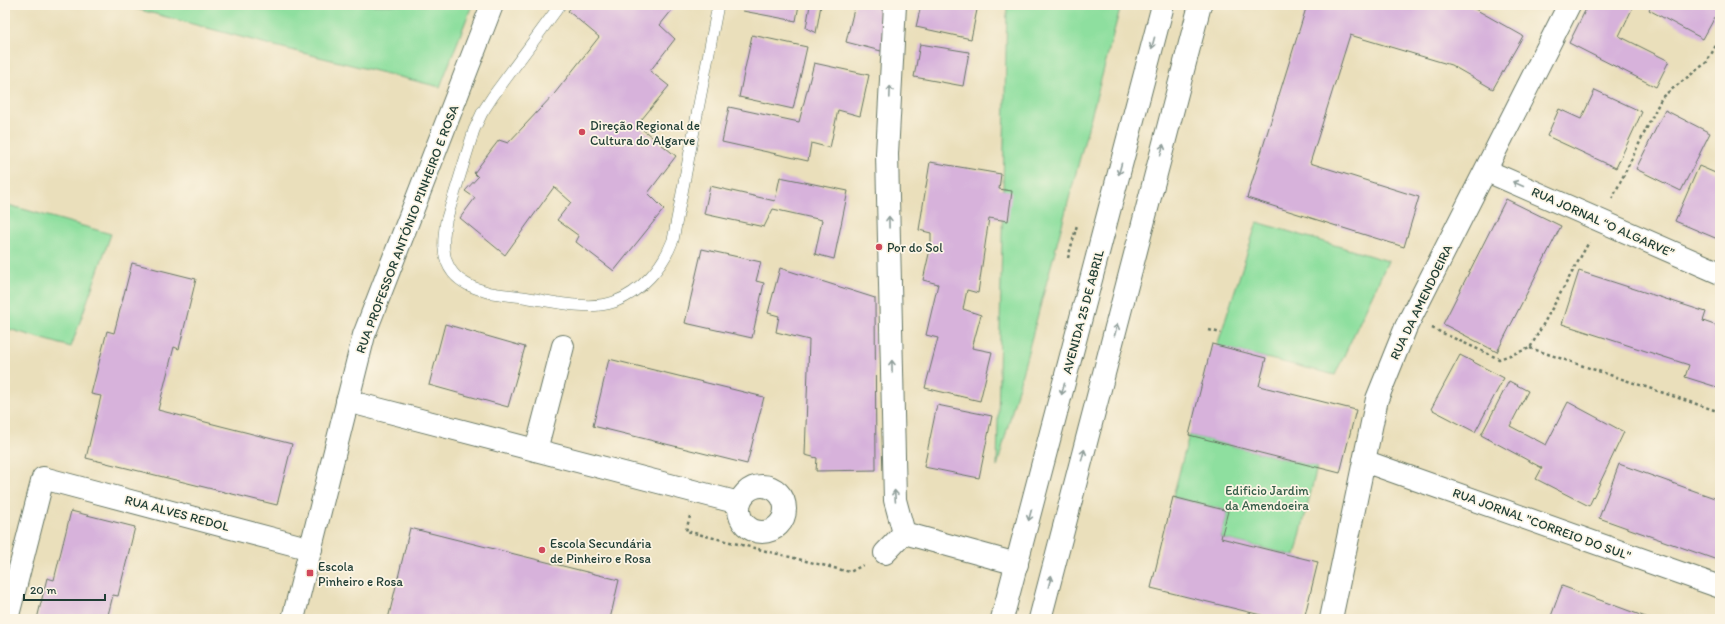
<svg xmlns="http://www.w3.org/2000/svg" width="1725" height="624" font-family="Itim,sans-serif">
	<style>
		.green { fill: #8edf9f; stroke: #568e6a }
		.building { fill: #d7b2db }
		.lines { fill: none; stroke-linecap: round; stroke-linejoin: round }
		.lane-casing { stroke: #667663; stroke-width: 12 }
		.street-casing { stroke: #667663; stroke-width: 24 }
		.path { stroke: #667663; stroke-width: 2.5; stroke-dasharray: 3 3; stroke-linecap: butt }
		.lane { stroke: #fff; stroke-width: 11 }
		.street { stroke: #fff; stroke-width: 22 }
		.oneway { stroke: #8f9e9a }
		.poi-dot { fill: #d1495b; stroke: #fcf5e5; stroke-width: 1.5 }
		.labels { text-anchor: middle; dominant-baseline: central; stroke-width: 3.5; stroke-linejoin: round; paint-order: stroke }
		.poi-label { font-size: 13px; fill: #1f3d34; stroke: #fcf5e5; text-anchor: start }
		.street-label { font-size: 13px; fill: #1f3d34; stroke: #fcf5e5 }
		.park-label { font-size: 13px; fill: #355d49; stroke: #fcf5e5 }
	</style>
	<rect width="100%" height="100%" fill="#fcf5e5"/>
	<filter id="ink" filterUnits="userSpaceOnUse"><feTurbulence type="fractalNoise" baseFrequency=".025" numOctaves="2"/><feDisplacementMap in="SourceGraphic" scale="8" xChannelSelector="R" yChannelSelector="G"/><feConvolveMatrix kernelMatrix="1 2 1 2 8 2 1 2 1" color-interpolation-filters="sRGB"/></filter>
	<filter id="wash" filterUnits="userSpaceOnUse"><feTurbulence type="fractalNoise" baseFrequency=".012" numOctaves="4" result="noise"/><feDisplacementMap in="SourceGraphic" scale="16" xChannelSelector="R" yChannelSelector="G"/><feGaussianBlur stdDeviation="0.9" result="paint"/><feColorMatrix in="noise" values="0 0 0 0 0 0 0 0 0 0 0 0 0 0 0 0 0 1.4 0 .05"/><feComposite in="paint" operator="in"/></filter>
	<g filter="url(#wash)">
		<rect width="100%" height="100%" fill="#eadfbb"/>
		<!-- green -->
		<g class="green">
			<path d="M122,5H472L440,87L267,44Z"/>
			<path d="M1007,5H1121L997,467Z"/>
			<path d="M5,204L111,234L71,347L5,328Z"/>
			<path d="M1257,222L1388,261L1335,375L1217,346Z"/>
			<path d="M1189,435L1317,467L1295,556L1221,538L1228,511L1173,497Z"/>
		</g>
		<g id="blocks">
			<!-- building -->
			<g class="building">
				<path d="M573,5H676L660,25L675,39L650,71L669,86L637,125L676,156L648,193L664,209L614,271L576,242L579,236L557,220L571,202L554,187L505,255L460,218L475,198L465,191L478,177L474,173L492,149L499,140L508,143L555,93L599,37L568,11Z"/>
				<path d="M745,5H799L796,21L743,11Z"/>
				<path d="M810,5H821L816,33L806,28Z"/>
				<path d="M855,5H887L885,52L846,42Z"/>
				<path d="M921,5H978L971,39L916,27Z"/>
				<path d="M1307,5H1468L1523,36L1493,89L1451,65L1350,35L1310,163L1419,197L1404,247L1247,198Z"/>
				<path d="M1588,5H1634L1619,36L1669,61L1656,87L1569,43Z"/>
				<path d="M1652,5H1720V8L1703,39L1649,10Z"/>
				<path d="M752,35L807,47L793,109L739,97Z"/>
				<path d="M920,44L969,52L963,86L914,77Z"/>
				<path d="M814,63L869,75L860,116L838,110L830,148L811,143L808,161L722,142L729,107L799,122Z"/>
				<path d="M1595,90L1642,112L1616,168L1547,136L1559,109L1581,119Z"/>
				<path d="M1665,110L1710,133L1681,191L1636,169Z"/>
				<path d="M930,162L1001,174L999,189L1012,191L1008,221L989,218L978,293L967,290L963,309L981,315L972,348L992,352L980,401L925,388L938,338L926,335L938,284L923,280L931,245V233L919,230Z"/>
				<path d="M1699,166L1720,175V240L1675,221Z"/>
				<path d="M780,177L848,191L834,259L815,254L822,220L773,209L764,227L704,214L710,186L775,201Z"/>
				<path d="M1506,199L1561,226L1497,352L1443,324Z"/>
				<path d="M702,249L761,262L756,281L764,283L752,338L685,323Z"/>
				<path d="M132,263L196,279L179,349L174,347L158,410L292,444L277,505L86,458L101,396L91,394L107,331L114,333Z"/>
				<path d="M780,268L875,298L876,470L816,471L817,458L805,455L809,340L776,332L779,316L768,313Z"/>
				<path d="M1579,271L1706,312L1703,321L1720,327V388L1685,377L1689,365L1562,324Z"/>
				<path d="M445,324L525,347L508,407L429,385Z"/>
				<path d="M1212,344L1266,358L1259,386L1356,410L1340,473L1189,435Z"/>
				<path d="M1460,355L1504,378L1475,432L1431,409Z"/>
				<path d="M609,359L764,397L747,464L593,426Z"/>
				<path d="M1509,381L1528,391L1510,426L1546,445L1568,402L1624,432L1589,506L1536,479L1542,468L1481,435Z"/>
				<path d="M937,405L992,416L979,478L924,467Z"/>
				<path d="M1619,464L1720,500V561L1599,518Z"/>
				<path d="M1173,497L1228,511L1221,538L1318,562L1304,619H1277L1151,588Z"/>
				<path d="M71,511L135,527L118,596L113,595L107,619H37L47,578L54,580Z"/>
				<path d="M410,528L619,580L610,619H388Z"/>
				<path d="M1562,586L1651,619H1550Z"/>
			</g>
		</g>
	</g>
	<g filter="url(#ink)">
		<use href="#blocks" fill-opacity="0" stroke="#667663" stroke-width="1"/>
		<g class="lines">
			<defs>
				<path id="lane" d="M560,5L493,96L482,113L474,130L446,221C443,239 441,258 453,273C462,284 475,288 487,292C499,295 512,295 523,297C551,301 587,311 614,302C641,292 663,267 673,240L718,5"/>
				<g id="street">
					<path d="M895,5L887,154L895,500L904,533"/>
					<path d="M1487,171L1720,273"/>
					<path d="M347,401L739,503"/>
					<path d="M536,450L563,346"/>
					<path d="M1364,461L1720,587"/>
					<circle cx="762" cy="509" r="23"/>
					<path d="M904,533L1017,564"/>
					<path d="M885,553L904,533"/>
					<path d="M7,619L43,478L311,549"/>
					<path d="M293,619L364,335L492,5"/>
					<path d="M1002,619L1163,5"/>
					<path d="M1040,619L1200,5"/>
					<path d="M1331,619L1377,399L1406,327L1569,5"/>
				</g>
			</defs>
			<!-- lane casing -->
			<use href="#lane" class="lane-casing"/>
			<!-- street casing -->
			<use href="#street" class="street-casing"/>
			<!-- path -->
			<g class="path">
				<path d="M1612,199L1662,97L1707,62L1720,38"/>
				<path d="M1068,258L1077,225"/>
				<path d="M1432,328L1499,359L1530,348L1589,242"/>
				<path d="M1209,330L1221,333"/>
				<path d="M1530,348L1720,412"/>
				<path d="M690,516L686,531L850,572L863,565"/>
			</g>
			<!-- lane -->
			<use href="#lane" class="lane"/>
			<!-- street -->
			<use href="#street" class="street"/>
		</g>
		<!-- one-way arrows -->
		<defs><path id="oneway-shaft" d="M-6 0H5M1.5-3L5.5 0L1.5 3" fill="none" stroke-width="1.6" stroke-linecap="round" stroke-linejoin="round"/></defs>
		<g class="oneway">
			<use href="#oneway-shaft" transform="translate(1153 43) rotate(105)"/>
			<use href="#oneway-shaft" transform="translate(890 92) rotate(-88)"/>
			<use href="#oneway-shaft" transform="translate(1162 150) rotate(-75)"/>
			<use href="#oneway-shaft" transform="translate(1120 169) rotate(105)"/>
			<use href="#oneway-shaft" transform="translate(1518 184) rotate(-156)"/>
			<use href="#oneway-shaft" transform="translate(889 222) rotate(-91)"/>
			<use href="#oneway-shaft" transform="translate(1116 330) rotate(-75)"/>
			<use href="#oneway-shaft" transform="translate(892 366) rotate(-91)"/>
			<use href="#oneway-shaft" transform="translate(1063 389) rotate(105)"/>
			<use href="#oneway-shaft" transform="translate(1083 455) rotate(-75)"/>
			<use href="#oneway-shaft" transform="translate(895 496) rotate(-94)"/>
			<use href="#oneway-shaft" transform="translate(1030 515) rotate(105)"/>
			<use href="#oneway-shaft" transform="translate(1050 581) rotate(-75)"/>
		</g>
	</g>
	<!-- markers -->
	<g class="poi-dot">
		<circle cx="582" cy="132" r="4"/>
		<circle cx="879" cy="247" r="4"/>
		<circle cx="542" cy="550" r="4"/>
		<rect x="306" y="569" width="8" height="8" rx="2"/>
	</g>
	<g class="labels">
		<!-- poi labels -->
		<g class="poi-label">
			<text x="590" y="125">Direção Regional de<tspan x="590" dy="15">Cultura do Algarve</tspan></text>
			<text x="887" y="247">Por do Sol</text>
			<text x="550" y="543">Escola Secundária<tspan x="550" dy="15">de Pinheiro e Rosa</tspan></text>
			<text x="318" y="566">Escola<tspan x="318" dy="15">Pinheiro e Rosa</tspan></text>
		</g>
		<!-- street labels -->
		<g class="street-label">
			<text transform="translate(1603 222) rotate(24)">RUA JORNAL “O ALGARVE”</text>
			<text transform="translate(407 229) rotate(-69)">RUA PROFESSOR ANTÓNIO PINHEIRO E ROSA</text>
			<text transform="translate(1421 302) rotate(-64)">RUA DA AMENDOEIRA</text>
			<text transform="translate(1083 312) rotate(-75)">AVENIDA 25 DE ABRIL</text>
			<text transform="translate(177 513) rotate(15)">RUA ALVES REDOL</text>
			<text transform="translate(1542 524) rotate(20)">RUA JORNAL "CORREIO DO SUL"</text>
		</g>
		<!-- park labels -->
		<g class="park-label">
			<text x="1267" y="490">Edificio Jardim<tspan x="1267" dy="15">da Amendoeira</tspan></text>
		</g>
	</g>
	<!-- margin -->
	<rect width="1725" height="624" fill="none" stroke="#fcf5e5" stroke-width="20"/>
	<!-- scale -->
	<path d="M24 594v6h81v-6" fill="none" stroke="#1f3d34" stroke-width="2"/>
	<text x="30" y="594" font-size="12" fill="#1f3d34" stroke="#fcf5e5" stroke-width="3" paint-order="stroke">20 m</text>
</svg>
